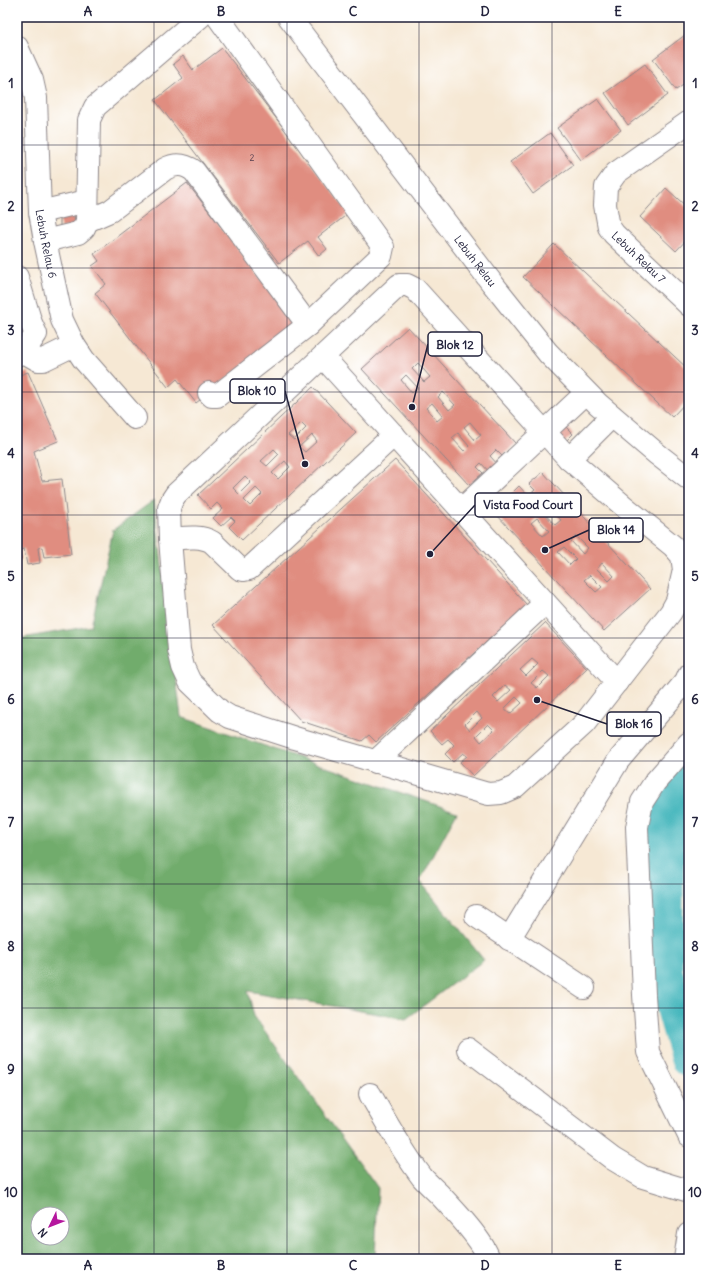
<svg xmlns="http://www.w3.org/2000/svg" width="706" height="1276" font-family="Delius,sans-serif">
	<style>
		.forest { fill: #71ac6c; stroke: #4a6754; fill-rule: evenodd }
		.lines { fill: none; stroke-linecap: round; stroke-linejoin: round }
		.river { stroke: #47b7bd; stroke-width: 37 }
		.building { fill: #e08d80; fill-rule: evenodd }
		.minor-casing { stroke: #8c8588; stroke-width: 24 }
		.minor { stroke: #fff; stroke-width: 22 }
		.grid { fill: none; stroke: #22223b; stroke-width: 1; stroke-opacity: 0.55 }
		.labels { text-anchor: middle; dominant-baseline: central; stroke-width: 3; stroke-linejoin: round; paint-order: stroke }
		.number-label { font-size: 9px; fill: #523d4c }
		.street-label { font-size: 11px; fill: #22223b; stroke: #fff }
		.leader { fill: none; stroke: #22223b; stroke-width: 1.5 }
		.callout-dot { fill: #22223b; stroke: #fff; stroke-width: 1.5 }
		.callout { fill: #fff; stroke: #22223b; stroke-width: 1.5 }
		.callout-label { font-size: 12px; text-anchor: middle; font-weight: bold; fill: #22223b }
		.neatline { fill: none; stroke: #22223b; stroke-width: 1.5 }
		.grid-label { font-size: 13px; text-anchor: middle; font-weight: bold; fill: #22223b }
	</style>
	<rect width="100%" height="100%" fill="#fff"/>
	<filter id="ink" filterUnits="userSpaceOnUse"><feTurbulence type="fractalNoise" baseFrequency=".025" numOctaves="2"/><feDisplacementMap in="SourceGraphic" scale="8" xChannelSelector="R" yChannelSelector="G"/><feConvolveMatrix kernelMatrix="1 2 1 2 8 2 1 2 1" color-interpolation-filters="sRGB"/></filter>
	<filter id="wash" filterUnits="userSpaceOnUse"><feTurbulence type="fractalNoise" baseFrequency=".012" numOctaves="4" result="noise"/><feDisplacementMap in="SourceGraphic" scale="16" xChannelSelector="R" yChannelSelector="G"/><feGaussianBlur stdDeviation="0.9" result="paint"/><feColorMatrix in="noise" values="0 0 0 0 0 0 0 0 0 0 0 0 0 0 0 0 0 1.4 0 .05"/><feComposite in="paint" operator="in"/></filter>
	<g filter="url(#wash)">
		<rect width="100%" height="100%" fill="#f6e8d4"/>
		<!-- forest -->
		<path class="forest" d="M154,500L181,717L457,812L420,881L484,960L406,1019L248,991L254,1016L378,1188L375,1259H17V639L91,626L113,530ZM38,1214H62V1238H38Z"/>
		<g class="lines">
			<!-- river -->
			<path class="river" d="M689,771L674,793L666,821L664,971L689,1059"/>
		</g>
		<g id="blocks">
			<!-- building -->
			<g class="building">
				<path d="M689,32V81L676,90L653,59Z"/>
				<path d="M222,48L349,213L318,237L327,249L319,256L308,241L279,263L155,100L183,78L173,64L183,56L193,70Z"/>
				<path d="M645,64L668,95L628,125L605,93Z"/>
				<path d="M598,99L621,130L581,160L557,128Z"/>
				<path d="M550,133L573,165L533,194L510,162Z"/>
				<path d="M187,183L297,325L196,403L177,379L168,387L95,293L106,284L92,266L99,261L94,254Z"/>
				<path d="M666,188L689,209V237L676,251L640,217Z"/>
				<path d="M74,214L75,227L60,228V216Z"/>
				<path d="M554,244L689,370V399L672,417L523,277Z"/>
				<path d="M408,327L516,444L502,456L496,450L490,456L499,466L491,474L481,463L477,467L483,473L469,485L362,369ZM418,363L430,377L424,382L412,369ZM406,375L418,388L412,393L401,380ZM443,392L455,405L449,410L438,397ZM432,403L443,416L437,421L426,408ZM470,422L481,435L475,440L464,427ZM458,433L469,446L464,451L452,438Z"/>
				<path d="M28,372L58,441L34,451L42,481L62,479L71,554L44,557L42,547L38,548L40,563L27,565L24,549L20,550L21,560H17V376Z"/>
				<path d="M313,387L356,433L242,540L229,527L235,521L231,517L221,526L213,518L223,509L217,503L211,509L198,495ZM301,423L306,428L294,440L288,435ZM312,435L317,441L305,452L299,447ZM274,449L279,454L267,466L261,461ZM285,461L290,467L278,479L272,473ZM245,476L251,482L239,494L233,488ZM256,488L262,494L250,506L244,500Z"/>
				<path d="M565,426L573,434L563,444L555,437Z"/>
				<path d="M395,460L527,605L376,742L369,735L362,741L301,721L213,625Z"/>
				<path d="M543,472L650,589L604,631L497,515L511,502L517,509L521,505L511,494L519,486L528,496L535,490L529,484ZM549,507L561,520L555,525L543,512ZM537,518L549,531L543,536L531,523ZM576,536L588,548L583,554L571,541ZM564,547L576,559L570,565L558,552ZM602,563L614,576L609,581L597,569ZM590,575L602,587L596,592L584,580Z"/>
				<path d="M545,623L587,668L473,776L460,762L467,756L463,753L453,762L445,754L454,745L448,739L442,744L430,731ZM532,659L538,664L526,676L520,670ZM543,671L549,676L537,688L531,683ZM505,685L511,690L498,702L493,697ZM516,697L522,703L510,714L504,709ZM477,712L482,718L470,730L465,724ZM488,724L494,730L481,742L476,736Z"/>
			</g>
		</g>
	</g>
	<g filter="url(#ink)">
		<use href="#blocks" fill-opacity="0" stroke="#8c8588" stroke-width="1"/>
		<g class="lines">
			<defs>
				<g id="minor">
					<path id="s1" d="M289,17L492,283L548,353L598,404L657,454L689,479"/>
					<path id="s2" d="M17,47L32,80L36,98L40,212L45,241L62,320L74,345L84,360L135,418"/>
					<path id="s3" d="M689,122L616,173L606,187L605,205L609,227L614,234L689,305"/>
					<path d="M40,212L87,201"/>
					<path d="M87,221L110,211L165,169C176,163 184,164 194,171L308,325"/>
					<path d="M45,241L78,233L84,228L87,221L89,120L95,107L200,17"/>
					<path d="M17,277L31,323L36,334L24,352L17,355"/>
					<path d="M399,285H407L415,289L569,459L626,508L673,546L682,556L684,570L677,601L671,612L584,724L515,787L501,793L488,794L295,738L230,717L220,711L190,682L183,667L179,650L170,539L169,508L172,500L176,494L190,481Z"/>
					<path d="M24,352L38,360H43L74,345"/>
					<path d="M323,357L617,682"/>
					<path d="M209,393L212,396H217L308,325L381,256L383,247L218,17"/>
					<path d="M569,459L612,416"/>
					<path d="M461,510L586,393"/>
					<path d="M170,539C184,538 200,535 212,542L240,569L244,570L249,569L394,435"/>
					<path d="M689,743L655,782L642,802L637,827L644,995L648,1052L689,1136"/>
					<path d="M375,762L545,603"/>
					<path d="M476,916L584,988"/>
					<path d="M509,939L618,761L686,681L689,674"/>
					<path d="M468,1049L613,1159L643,1177L689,1191"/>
					<path d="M370,1094C386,1122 402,1151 422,1177C427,1183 433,1188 439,1194C453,1209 483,1240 489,1259"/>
					<path d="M685,1259L689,1234"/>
				</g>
			</defs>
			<!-- minor casing -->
			<use href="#minor" class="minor-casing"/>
			<!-- minor -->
			<use href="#minor" class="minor"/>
		</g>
	</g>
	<!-- grid -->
	<path class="grid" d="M154,17V1259M287,17V1259M419,17V1259M552,17V1259M17,145H689M17,268H689M17,392H689M17,515H689M17,638H689M17,761H689M17,884H689M17,1008H689M17,1131H689"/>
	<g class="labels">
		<!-- number labels -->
		<g class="number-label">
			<text x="252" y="157">2</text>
		</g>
		<!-- street labels -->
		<g class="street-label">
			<text stroke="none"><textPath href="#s2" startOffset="201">Lebuh Relau 6</textPath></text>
			<text stroke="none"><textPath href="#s3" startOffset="189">Lebuh Relau 7</textPath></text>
			<text stroke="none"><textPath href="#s1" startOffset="307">Lebuh Relau</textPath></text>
		</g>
	</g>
	<!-- callouts -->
	<path class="leader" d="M412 407L428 344M305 464L285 391M430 554L475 505M545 550L589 530M537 700L607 724"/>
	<g class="callout-dot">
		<circle cx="412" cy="407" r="4"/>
		<circle cx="305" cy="464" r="4"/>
		<circle cx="430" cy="554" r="4"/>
		<circle cx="545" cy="550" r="4"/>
		<circle cx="537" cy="700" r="4"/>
	</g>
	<g class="callout">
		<rect x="428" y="332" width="54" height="24" rx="4"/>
		<rect x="230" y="379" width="55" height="24" rx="4"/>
		<rect x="475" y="493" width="106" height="24" rx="4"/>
		<rect x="589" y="518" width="54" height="24" rx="4"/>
		<rect x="607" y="712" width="54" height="24" rx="4"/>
	</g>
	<g class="callout-label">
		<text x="455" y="349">Blok 12</text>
		<text x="257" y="395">Blok 10</text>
		<text x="528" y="509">Vista Food Court</text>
		<text x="616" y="534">Blok 14</text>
		<text x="634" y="728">Blok 16</text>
	</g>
	<!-- margin -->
	<rect width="706" height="1276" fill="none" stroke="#fff" stroke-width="44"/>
	<!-- north arrow -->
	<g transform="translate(50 1226) rotate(227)"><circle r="19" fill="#ffffff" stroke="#a7a7b1"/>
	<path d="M0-3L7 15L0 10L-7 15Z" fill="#b5179e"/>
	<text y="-6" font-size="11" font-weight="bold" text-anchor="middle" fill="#22223b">N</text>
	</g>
	<rect x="22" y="22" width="662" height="1232" class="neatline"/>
	<g class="grid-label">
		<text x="88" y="16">A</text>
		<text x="221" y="16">B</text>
		<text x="353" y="16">C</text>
		<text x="485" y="16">D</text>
		<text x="618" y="16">E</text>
		<text x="11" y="88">1</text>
		<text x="695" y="88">1</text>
		<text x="11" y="211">2</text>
		<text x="695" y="211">2</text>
		<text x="11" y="335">3</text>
		<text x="695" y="335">3</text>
		<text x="11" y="458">4</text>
		<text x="695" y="458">4</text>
		<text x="11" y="581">5</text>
		<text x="695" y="581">5</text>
		<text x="11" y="704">6</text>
		<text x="695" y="704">6</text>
		<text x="11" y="827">7</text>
		<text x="695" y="827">7</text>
		<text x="11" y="951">8</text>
		<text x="695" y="951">8</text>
		<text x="11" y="1074">9</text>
		<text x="695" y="1074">9</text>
		<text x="11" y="1197">10</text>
		<text x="695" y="1197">10</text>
		<text x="88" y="1270">A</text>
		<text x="221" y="1270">B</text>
		<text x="353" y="1270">C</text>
		<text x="485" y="1270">D</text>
		<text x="618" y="1270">E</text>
	</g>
</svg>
